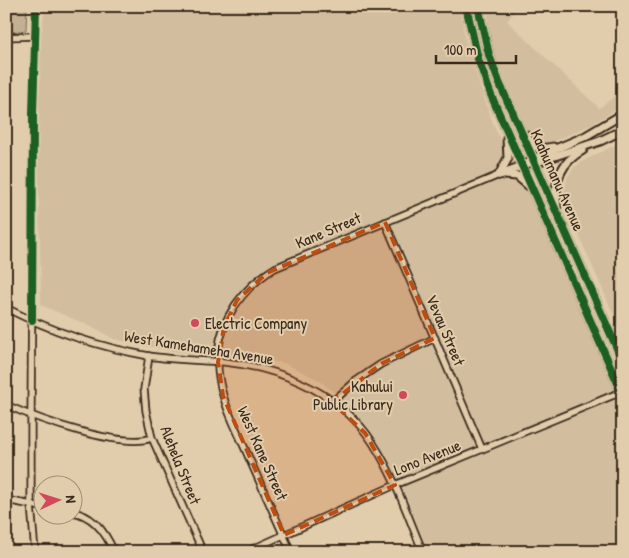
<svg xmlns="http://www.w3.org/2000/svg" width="629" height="558" font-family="'Patrick Hand',sans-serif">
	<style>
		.built { fill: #d2be9e }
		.green { fill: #c3af91; stroke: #7f6c58 }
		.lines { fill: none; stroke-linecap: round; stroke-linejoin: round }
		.minor-casing { stroke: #3b2a1e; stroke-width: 9 }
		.major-casing { stroke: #3b2a1e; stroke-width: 11 }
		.minor { stroke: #e1cdab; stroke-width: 5.5 }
		.major { stroke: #e1cdab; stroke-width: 7 }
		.cycleway-casing { stroke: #e1cdab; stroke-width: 11 }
		.cycleway { stroke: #1b5e20; stroke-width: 8 }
		.marked { fill: #bd4d10; fill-opacity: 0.2; stroke: #bd4d10; stroke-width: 4; stroke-dasharray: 10 6; stroke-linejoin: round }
		.poi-dot { fill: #d1495b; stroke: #e1cdab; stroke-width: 2 }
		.labels { text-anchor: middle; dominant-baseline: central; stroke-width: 4; stroke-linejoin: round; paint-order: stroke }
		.street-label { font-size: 16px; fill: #3b2a1e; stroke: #e1cdab }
		.poi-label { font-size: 16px; fill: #3b2a1e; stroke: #e1cdab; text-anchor: start }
	</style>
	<rect width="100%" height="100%" fill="#e1cdab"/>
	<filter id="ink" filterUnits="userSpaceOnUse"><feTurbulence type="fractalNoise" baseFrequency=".02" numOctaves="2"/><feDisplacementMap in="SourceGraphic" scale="10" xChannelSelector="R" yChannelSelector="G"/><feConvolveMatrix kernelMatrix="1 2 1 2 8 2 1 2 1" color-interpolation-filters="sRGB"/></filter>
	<g filter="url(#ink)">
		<!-- built -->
		<g class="built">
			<path d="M45,6H460L465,38L481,89L494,126L505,150L522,166L623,395V552H428L402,486L370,430L338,395L317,379L284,363L243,357L176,352L113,339L99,330L41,305L38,145L41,38Z"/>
			<path d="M487,6H519L507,21L599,108L621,92L623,93V105L593,124L548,144H537L531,140L493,52L489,34Z"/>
			<path d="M623,141V336L566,206L564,192L567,178L574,167L585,160Z"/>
		</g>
		<!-- green -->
		<path class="green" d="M6,6H27L26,30L6,33Z"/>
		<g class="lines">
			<defs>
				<g id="minor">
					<path d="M6,37L34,36"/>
					<path d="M385,222L482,449"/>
					<path d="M6,308C51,331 99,347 149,356C174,360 199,360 224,362C276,367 333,390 366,433C392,468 406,512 423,552"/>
					<path d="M149,356L144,389L146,411L152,438L203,552"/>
					<path d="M332,402L356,381L381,364L435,338"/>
					<path d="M6,405C38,419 120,449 152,438"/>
					<path d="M6,500L42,507"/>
					<path d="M72,512C94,515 106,533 114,552"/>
					<path d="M35,552L31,505V416L33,114L36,6"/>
					<path d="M246,552L395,485L621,392"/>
					<path d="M291,552C277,520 263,489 249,458C239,434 225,409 220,383C210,335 234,293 275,268L499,175"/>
				</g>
				<g id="major">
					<path d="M466,6L478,59L491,95L623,395"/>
					<path d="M478,6L489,55L499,82L623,362"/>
					<path d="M527,136C533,148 540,150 553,147"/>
					<path d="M535,161L541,155L584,137L623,114"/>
					<path d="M499,175L534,161L537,162L600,141L623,130"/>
					<path d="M499,175L508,158L507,138"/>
					<path d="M504,175L517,176L529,186"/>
					<path d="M557,206C553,181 561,162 583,150"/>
				</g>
			</defs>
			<!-- minor casing -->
			<use href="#minor" class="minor-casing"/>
			<!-- major casing -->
			<use href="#major" class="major-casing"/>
			<!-- minor -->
			<use href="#minor" class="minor"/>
			<!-- major -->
			<use href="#major" class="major"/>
			<defs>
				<g id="cycleway">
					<path d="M466,6L478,59L491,95L623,395"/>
					<path d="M478,6L489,55L499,82L623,362"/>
					<path d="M32,320L33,114L36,6"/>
				</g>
			</defs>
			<!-- cycleway casing -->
			<use href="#cycleway" class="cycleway-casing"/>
			<!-- cycleway -->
			<use href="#cycleway" class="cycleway"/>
		</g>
	</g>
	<!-- marked area -->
	<path class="marked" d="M385,222L435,338L381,364L332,402L365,433L395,485L284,535L223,396L218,362L224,327L237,300L267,273Z"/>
	<!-- markers -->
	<g class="poi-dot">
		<circle cx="195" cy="323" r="5"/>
		<circle cx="403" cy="395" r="5"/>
	</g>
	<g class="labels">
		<!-- street labels -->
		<g class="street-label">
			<text transform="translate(558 180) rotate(66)">Kaahumanu Avenue</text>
			<text transform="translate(328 230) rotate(-23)">Kane Street</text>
			<text transform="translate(446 330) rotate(67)">Vevau Street</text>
			<text transform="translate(199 347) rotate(9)">West Kamehameha Avenue</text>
			<text transform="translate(263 453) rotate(66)">West Kane Street</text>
			<text transform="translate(427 457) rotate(-22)">Lono Avenue</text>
			<text transform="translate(181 465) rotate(68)">Alehela Street</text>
		</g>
		<!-- poi labels -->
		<g class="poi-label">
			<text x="205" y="323">Electric Company</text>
			<text x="393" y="386" text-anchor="end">Kahului<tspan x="393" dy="18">Public Library</tspan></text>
		</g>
	</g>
	<!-- margin -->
	<rect width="629" height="558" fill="none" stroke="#e1cdab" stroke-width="25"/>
	<rect x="12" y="12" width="604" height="533" fill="none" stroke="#3b2a1e" stroke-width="2" filter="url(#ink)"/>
	<!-- north arrow -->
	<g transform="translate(58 500) rotate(86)"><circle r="24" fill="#e1cdab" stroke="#9f8c73"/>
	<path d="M0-4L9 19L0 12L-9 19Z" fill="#d1495b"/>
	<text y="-8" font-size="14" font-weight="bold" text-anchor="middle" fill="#3b2a1e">N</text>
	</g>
	<!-- scale -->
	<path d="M436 55v8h80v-8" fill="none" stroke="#3b2a1e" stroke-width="2.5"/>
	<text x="444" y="55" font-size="15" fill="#3b2a1e" stroke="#e1cdab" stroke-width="4" paint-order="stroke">100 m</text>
</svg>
